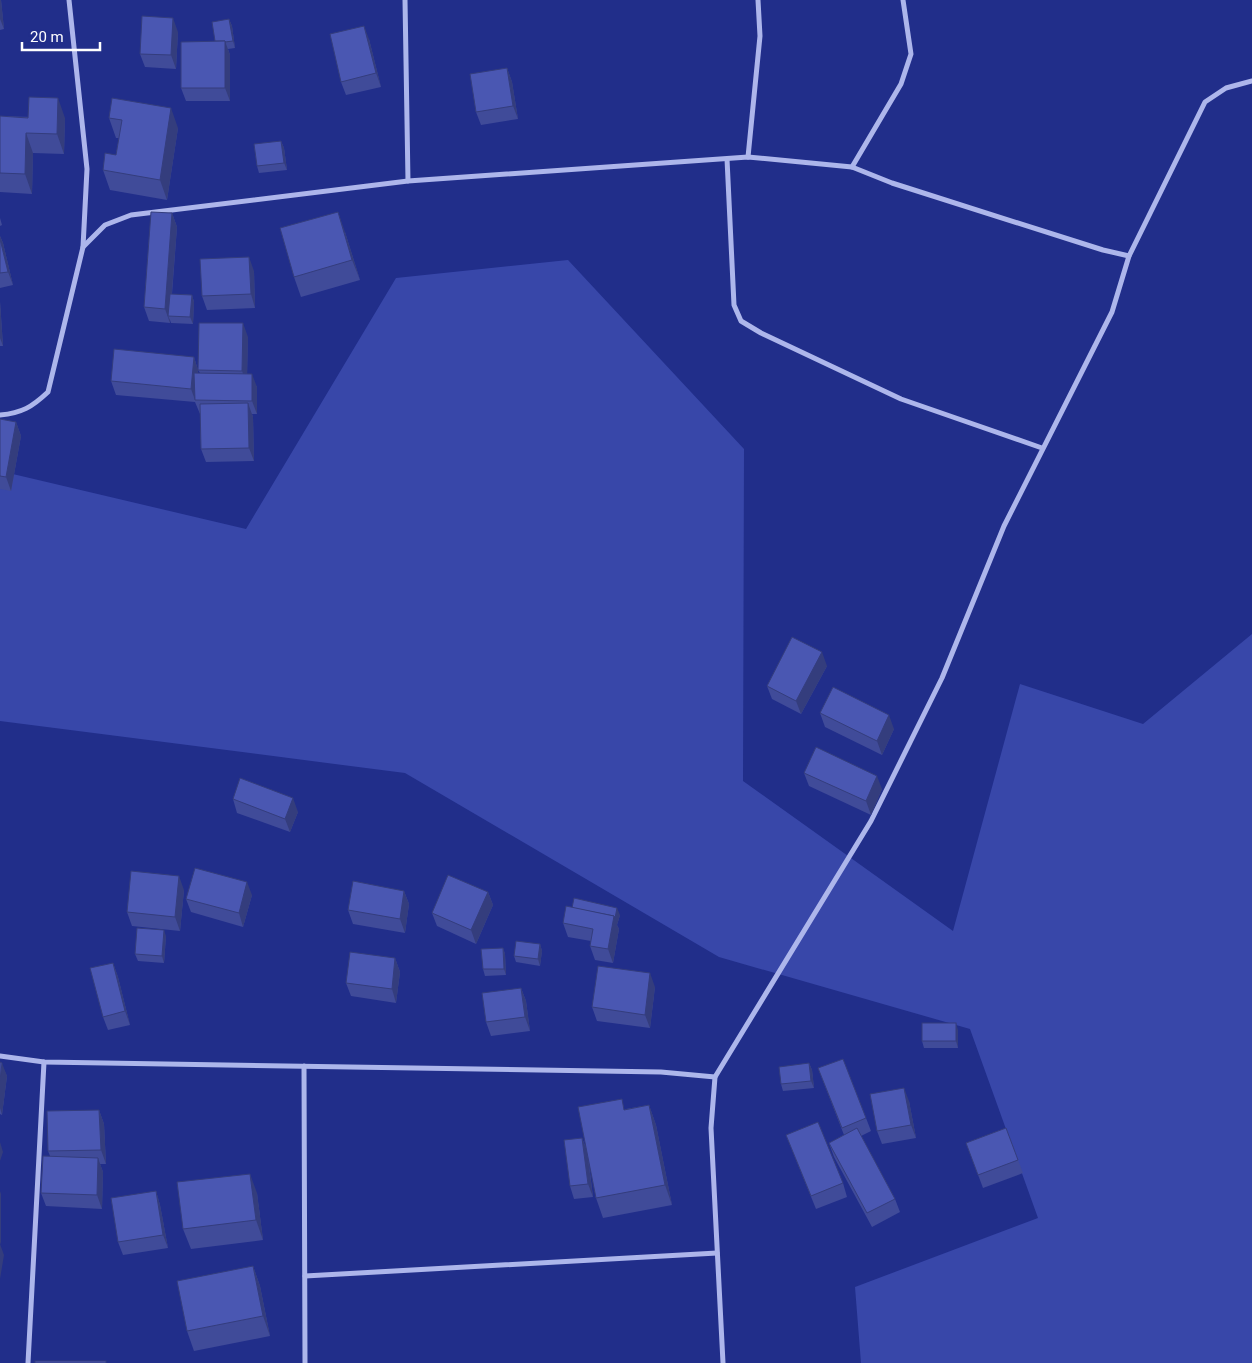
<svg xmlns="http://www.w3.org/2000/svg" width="1252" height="1363" font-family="Roboto,sans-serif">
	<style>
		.green { fill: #3847a9 }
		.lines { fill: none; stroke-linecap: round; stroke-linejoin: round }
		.street { stroke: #adb6eb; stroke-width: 5 }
		.wall { fill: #404b99 }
		.shaded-wall { fill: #343d7d }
		.building { fill: #4a57b2; stroke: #343d7d }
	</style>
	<rect width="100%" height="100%" fill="#212e8a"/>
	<!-- green -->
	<path class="green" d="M568,260L744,449L743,781L953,931L1020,684L1143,724L1252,634V1363H861L855,1287L1038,1218L970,1029L719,957L405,773L0,721V471L246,529L396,278Z"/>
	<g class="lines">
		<!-- street -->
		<g class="street">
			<path d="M405,0L408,181"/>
			<path d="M748,157L760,36L758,0"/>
			<path d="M727,159L734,305L741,321L761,333L901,399L1042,448"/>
			<path d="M852,167L901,84L911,54L903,0"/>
			<path d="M83,247L105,225L131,215L408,181L748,157L852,167L892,183L1103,250L1129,256"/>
			<path d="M0,415C22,413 32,407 48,392L83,247L87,169L69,0"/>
			<path d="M0,1056L44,1062L661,1072L715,1077"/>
			<path d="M304,1066L305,1363"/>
			<path d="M305,1276L717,1253"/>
			<path d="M28,1363L44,1062"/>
			<path d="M723,1363L711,1128L715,1077L871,821L942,678L1004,526L1112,312L1129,256L1205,102L1226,88L1252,81"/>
		</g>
	</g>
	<!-- wall -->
	<g class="wall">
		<path d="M0,0H1L4,29L0,30Z"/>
		<path d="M229,19L232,26L235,48L228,49L230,55V101H186L181,88L215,41Z"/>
		<path d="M178,32L176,69L145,67L140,54Z"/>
		<path d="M369,39L381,87L346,95L341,82Z"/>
		<path d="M507,68L512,82L518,119L481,125L476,112Z"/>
		<path d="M0,116L65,118L64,154L33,153L32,194L0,192Z"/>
		<path d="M109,118L178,128L167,200L110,190L103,170L116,155L119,138H116Z"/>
		<path d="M281,141L284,148L287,170L259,173L257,166Z"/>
		<path d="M172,213L177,227L172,294L192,295L194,302L193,324L171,323L170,320V323L149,321L144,307Z"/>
		<path d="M0,218L2,225L0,226Z"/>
		<path d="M345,232L360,280L301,297L294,277Z"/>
		<path d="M0,236L3,243L13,285L0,288Z"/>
		<path d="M254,271L255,308L207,310L202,296Z"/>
		<path d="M0,301L3,346H0Z"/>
		<path d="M248,337L247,374L257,387V414H252L253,417L254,461L206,462L201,449L200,414L195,402L116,395L111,381L194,357L198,370V373H200L198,370Z"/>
		<path d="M0,419L16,422L21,436L11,491L0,489Z"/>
		<path d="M827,666L801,714L772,699L767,686Z"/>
		<path d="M820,713L894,729L882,755L825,727Z"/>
		<path d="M804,773L882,789L871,815L809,786Z"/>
		<path d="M233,799L298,812L290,832L237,813Z"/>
		<path d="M184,890L180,931L132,926L127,912Z"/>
		<path d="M404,891L409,904L405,933L353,924L348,910Z"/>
		<path d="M488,892L493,905L476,944L437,926L432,913Z"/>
		<path d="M252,895L243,927L191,912L186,899Z"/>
		<path d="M620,915L617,925L619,929L613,963L595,960L590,946L591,941L568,937L563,923Z"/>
		<path d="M166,936L164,963L138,961L135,954Z"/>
		<path d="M540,944L542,951L540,966L516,962L514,956Z"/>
		<path d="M503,948L505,954L506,975L485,976L483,969Z"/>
		<path d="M395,958L400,972L396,1003L351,996L346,983Z"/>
		<path d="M113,963L118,977L130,1025L108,1030L103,1017Z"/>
		<path d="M655,987L650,1028L597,1021L592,1007Z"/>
		<path d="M521,988L526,1001L530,1031L491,1036L486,1022Z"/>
		<path d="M958,1030V1048H924L922,1041Z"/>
		<path d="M0,1062L7,1076L2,1115L0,1114Z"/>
		<path d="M809,1063L812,1070L814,1088L783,1091L781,1084Z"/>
		<path d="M818,1068L866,1118L871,1131L861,1136L895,1199L900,1212L872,1227L834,1157L829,1143L844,1135Z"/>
		<path d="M909,1101L916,1138L882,1144L877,1131Z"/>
		<path d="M649,1105L656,1125L672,1205L603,1218L596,1198L588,1155L593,1197L574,1199L570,1186L582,1138L587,1150L626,1109Z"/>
		<path d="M99,1110L104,1124L106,1164H100L103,1172L102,1209L46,1206L41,1193L50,1156L48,1151Z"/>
		<path d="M1006,1128L1023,1173L983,1188L966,1143Z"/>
		<path d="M786,1135L843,1183L847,1197L816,1209Z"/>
		<path d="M156,1191L160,1205L168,1248L123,1255L118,1242Z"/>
		<path d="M257,1193L263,1240L191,1249L183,1229Z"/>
		<path d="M253,1266L260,1286L270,1336L194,1351L187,1331Z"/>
	</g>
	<!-- shaded-wall -->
	<g class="shaded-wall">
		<path d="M0,0H1L4,29L0,19Z"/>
		<path d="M173,18L178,32L176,69L171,55Z"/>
		<path d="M229,19L232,26L235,48L233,41Z"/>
		<path d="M364,26L369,39L381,87L376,73Z"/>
		<path d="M225,41L230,55V101L225,88Z"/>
		<path d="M507,68L512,82L518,119L513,106Z"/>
		<path d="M58,98L65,118L64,154L57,134Z"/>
		<path d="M171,108L178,128L167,200L160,180Z"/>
		<path d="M26,133L33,153L32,194L25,174Z"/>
		<path d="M281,141L284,148L287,170L284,163Z"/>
		<path d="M338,212L345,232L360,280L352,260Z"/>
		<path d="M172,213L177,227L170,316H168L170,320V323L165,309Z"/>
		<path d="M0,236L3,243L13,285L8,272L0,239Z"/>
		<path d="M249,257L254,271L255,308L251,294Z"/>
		<path d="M192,295L194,302L193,324L190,317Z"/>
		<path d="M0,301V302L3,346L0,338Z"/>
		<path d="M243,323L248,337L247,384L242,371Z"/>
		<path d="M194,357L198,370L196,400H195L191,389Z"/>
		<path d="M252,374L257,387V414L252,401Z"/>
		<path d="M248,403L253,417L254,461L249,448Z"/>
		<path d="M16,422L21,436L11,491L6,477Z"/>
		<path d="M822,652L827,666L801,714L796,701Z"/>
		<path d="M889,715L894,729L882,755L877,741Z"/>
		<path d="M877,776L882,789L871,815L866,801Z"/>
		<path d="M293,798L298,812L290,832L285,819Z"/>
		<path d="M179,876L184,890L180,931L175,917Z"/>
		<path d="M247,882L252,895L243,927L239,913Z"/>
		<path d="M404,891L409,904L405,933L400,919Z"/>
		<path d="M488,892L493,905L476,944L471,930Z"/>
		<path d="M617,908L620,915L617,925L619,929L613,963L608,949L614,916Z"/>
		<path d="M164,930L166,936L164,963L162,956Z"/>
		<path d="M540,944L542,951L540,966L538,959Z"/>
		<path d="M503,948L505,954L506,975L504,969Z"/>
		<path d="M395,958L400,972L396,1003L392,989Z"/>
		<path d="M113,963L118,977L130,1025L125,1011Z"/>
		<path d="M650,973L655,987L650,1028L645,1015Z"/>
		<path d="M521,988L526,1001L530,1031L525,1017Z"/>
		<path d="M956,1023L958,1030V1048L956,1041Z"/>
		<path d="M2,1063L7,1076L2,1115L0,1108V1081Z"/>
		<path d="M809,1063L812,1070L814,1088L811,1081Z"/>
		<path d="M904,1088L909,1101L916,1138L911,1125Z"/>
		<path d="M649,1105L656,1125L672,1205L665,1185Z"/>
		<path d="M99,1110L104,1124L106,1164L101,1150Z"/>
		<path d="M582,1138L587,1151L593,1197L588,1184Z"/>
		<path d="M0,1142L3,1152L0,1161Z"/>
		<path d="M98,1158L103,1172L102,1209L97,1195Z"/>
		<path d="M250,1174L257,1193L263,1240L256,1220Z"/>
		<path d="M0,1191L1,1194V1245L0,1242Z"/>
		<path d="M156,1191L160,1205L168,1248L163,1235Z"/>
		<path d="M0,1244L4,1255L0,1279Z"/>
		<path d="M253,1266L260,1286L270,1336L263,1316Z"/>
	</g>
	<!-- building -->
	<g class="building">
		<path d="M142,16L173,18L171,55L140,54Z"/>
		<path d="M229,19L233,41L225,42V41H215L212,22Z"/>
		<path d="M364,26L376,73L341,82L330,34Z"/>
		<path d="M225,41V88H181V42Z"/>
		<path d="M507,68L513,106L476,112L470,74Z"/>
		<path d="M29,97L58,98L57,134L26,133L25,174L0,173V116L28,118Z"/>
		<path d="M112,98L171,108L160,180L103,170L105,153L116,155L122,120L109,118Z"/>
		<path d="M281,141L284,163L257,166L254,144Z"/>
		<path d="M151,212L172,213L165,309L144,307Z"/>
		<path d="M338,212L352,260L294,277L280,228Z"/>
		<path d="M0,239L8,272L0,273Z"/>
		<path d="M249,257L251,294L202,296L200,259Z"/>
		<path d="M170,294L192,295L190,317L168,316Z"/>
		<path d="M199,323H243L242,371L198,370Z"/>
		<path d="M114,349L194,357L191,389L111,381Z"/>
		<path d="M194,373L252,374V401L195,400Z"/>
		<path d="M248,403L249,448L201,449L200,404Z"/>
		<path d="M0,419L16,422L6,477L0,476Z"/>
		<path d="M792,637L822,652L796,701L767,686Z"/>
		<path d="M833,687L889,715L877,741L820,713Z"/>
		<path d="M816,747L877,776L866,801L804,773Z"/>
		<path d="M240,778L293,798L285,819L233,799Z"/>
		<path d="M195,868L247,882L239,913L186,899Z"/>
		<path d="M131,871L179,876L175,917L127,912Z"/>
		<path d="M448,875L488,892L471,930L432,913Z"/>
		<path d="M353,881L404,891L400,919L348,910Z"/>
		<path d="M574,898L617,908L615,918L614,916L572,908Z"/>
		<path d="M566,906L614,916L608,949L590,946L593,929L563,923Z"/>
		<path d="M137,928L164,930L162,956L135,954Z"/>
		<path d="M516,941L540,944L538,959L514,956Z"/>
		<path d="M503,948L504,969H483L481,949Z"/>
		<path d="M350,952L395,958L392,989L346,983Z"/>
		<path d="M113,963L125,1011L103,1017L90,968Z"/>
		<path d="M598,966L650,973L645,1015L592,1007Z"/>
		<path d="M521,988L525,1017L486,1022L482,993Z"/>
		<rect x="922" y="1023" width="34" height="18"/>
		<path d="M843,1059L866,1118L842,1128L818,1068Z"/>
		<path d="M0,1062L2,1063L0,1081Z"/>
		<path d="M809,1063L811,1081L781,1084L779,1067Z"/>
		<path d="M904,1088L911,1125L877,1131L870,1094Z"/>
		<path d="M622,1099L624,1110L649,1105L665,1185L596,1198L578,1107Z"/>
		<path d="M99,1110L101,1150L48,1151L47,1111Z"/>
		<path d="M818,1122L843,1183L811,1196L786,1135Z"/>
		<path d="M857,1128L895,1199L867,1213L829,1143Z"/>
		<path d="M1006,1128L1018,1160L978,1175L966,1143Z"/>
		<path d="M582,1138L588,1184L570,1186L564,1140Z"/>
		<path d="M43,1156L98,1158L97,1195L41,1193Z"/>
		<path d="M250,1174L256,1220L183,1229L177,1182Z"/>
		<path d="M156,1191L163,1235L118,1242L111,1198Z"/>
		<path d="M253,1266L263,1316L187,1331L177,1281Z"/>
		<rect x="35" y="1361" width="71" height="2"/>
	</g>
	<!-- scale -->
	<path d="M22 42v8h78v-8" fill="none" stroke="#ffffff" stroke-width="2.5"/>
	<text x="30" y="42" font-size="15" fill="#ffffff" stroke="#212e8a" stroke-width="4" paint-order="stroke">20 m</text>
</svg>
